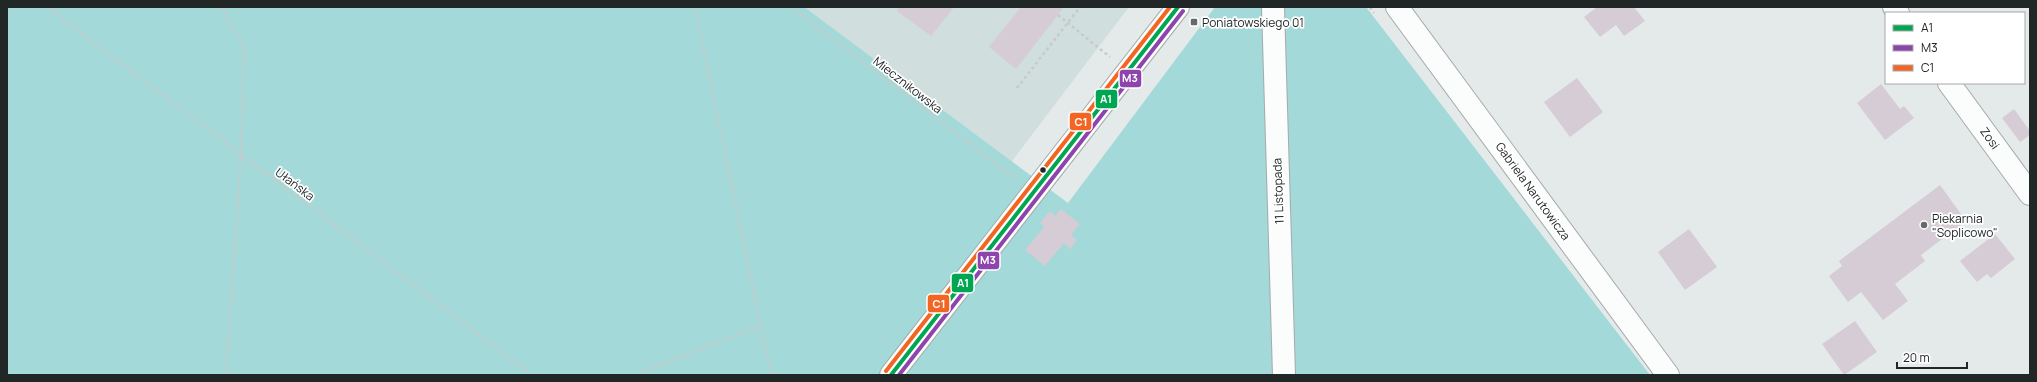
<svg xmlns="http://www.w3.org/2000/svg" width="2037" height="382" font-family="Manrope,sans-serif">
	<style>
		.built { fill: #d0dedd }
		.green { fill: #a3d9d8 }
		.building { fill: #d6ccd5 }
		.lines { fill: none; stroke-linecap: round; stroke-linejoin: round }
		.minor-casing { stroke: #a5aaaa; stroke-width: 24 }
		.tertiary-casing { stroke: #a5aaaa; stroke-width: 24 }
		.path { stroke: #c8caca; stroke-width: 2.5; stroke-dasharray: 3 3; stroke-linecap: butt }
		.minor { stroke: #fbfcfc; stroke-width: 22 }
		.tertiary { stroke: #fbfcfc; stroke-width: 22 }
		.bus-1-casing { stroke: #fff; stroke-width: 7 }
		.bus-2-casing { stroke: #fff; stroke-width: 7 }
		.bus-3-casing { stroke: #fff; stroke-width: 7 }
		.bus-1 { stroke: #00a651; stroke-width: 4 }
		.bus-2 { stroke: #8e44ad; stroke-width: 4 }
		.bus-3 { stroke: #f26522; stroke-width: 4 }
		.poi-dot { fill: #656b6b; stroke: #fff; stroke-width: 1.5 }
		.bus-dot { fill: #212626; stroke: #fff; stroke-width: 1.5 }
		.labels { text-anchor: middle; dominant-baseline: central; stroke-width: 3.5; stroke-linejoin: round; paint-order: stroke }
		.poi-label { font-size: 12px; fill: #212626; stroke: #fff; text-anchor: start }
		.street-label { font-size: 12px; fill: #212626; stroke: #fff }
		.line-badge { stroke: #fff; stroke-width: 1.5 }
		.badge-label { font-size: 11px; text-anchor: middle; font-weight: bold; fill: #fff }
	</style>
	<rect width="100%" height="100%" fill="#e4eaea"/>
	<!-- built -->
	<path class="built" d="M802,7H1129L1009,165Z"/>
	<!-- green -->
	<path class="green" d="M7,7H804L1068,203L1215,7H1366L1650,375H7Z"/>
	<!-- building -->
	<g class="building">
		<path d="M899,7H954L931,36L897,11Z"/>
		<path d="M1021,7H1064L1016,69L989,47Z"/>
		<path d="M1597,7H1634L1645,21L1624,36L1616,25L1600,37L1584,17Z"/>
		<path d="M1577,78L1603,112L1570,137L1544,102Z"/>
		<path d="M1881,84L1900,109L1904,106L1914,118L1885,140L1857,103Z"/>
		<path d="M2014,109L2030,131V135L2020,142L2002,118Z"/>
		<path d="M1940,185L1966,221L1921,255L1925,261L1895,284L1908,301L1883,320L1861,292L1848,302L1829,276L1842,266L1839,261Z"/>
		<path d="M1061,209L1080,224L1071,235L1077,240L1070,249L1064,243L1045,266L1025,250L1044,227L1040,223L1050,211L1055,216Z"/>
		<path d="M1689,229L1717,267L1685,290L1658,252Z"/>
		<path d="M1995,234L2015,259L1991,278L1987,274L1977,282L1960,261Z"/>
		<path d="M1855,321L1877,352L1844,375L1822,344Z"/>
	</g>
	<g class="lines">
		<defs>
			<g id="minor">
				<path d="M1273,7L1284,375"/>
				<path d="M1894,7L1898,13"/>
				<path d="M1949,83L2030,194"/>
			</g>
			<g id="tertiary">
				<path d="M1397,7L1668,375"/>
				<path d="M891,375L1178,7"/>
			</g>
		</defs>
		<!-- minor casing -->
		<use href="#minor" class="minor-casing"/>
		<!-- tertiary casing -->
		<use href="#tertiary" class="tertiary-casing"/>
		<!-- path -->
		<g class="path">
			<path d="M47,7L532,375"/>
			<path d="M221,7L244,46L241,155L226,375"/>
			<path d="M695,7L771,375"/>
			<path d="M791,7L1013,177"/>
			<path d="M1370,7L1374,13"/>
			<path d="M1058,15L1110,57"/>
			<path d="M1017,88L1080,7"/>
			<path d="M635,375L761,325"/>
		</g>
		<!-- minor -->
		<use href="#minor" class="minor"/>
		<!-- tertiary -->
		<use href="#tertiary" class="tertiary"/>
		<defs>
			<path id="bus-1" d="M891,375L1178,7"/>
			<path id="bus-2" d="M899,375L1183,11"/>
			<path id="bus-3" d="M886,371L1170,7"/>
		</defs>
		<!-- bus-1 casing -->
		<use href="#bus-1" class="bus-1-casing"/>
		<!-- bus-2 casing -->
		<use href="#bus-2" class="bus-2-casing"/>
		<!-- bus-3 casing -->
		<use href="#bus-3" class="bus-3-casing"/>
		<!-- bus-1 -->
		<use href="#bus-1" class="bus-1"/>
		<!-- bus-2 -->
		<use href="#bus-2" class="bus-2"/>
		<!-- bus-3 -->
		<use href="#bus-3" class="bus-3"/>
	</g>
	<!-- markers -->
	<g class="poi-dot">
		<rect x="1190" y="18" width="8" height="8" rx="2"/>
		<circle cx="1924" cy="225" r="4"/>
	</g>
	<circle class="bus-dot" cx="1043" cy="170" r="3.5"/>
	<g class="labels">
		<!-- poi labels -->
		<g class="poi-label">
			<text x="1202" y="22">Poniatowskiego 01</text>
			<text x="1932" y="218">Piekarnia<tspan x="1932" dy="14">"Soplicowo"</tspan></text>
		</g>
		<!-- street labels -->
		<g class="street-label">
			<text transform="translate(908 85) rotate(38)">Miecznikowska</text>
			<text transform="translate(1990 138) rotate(54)">Zosi</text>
			<text transform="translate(295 184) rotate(37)">Ułańska</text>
			<text transform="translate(1278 191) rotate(-92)">11 Listopada</text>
			<text transform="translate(1533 191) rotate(54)">Gabriela Narutowicza</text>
		</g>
	</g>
	<g class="line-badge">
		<rect x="1119" y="69" width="23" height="19" rx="4" fill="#8e44ad"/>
		<rect x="1095" y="89" width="23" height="20" rx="4" fill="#00a651"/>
		<rect x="1069" y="112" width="23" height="19" rx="4" fill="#f26522"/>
		<rect x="977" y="251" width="23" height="19" rx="4" fill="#8e44ad"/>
		<rect x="951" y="273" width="23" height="20" rx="4" fill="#00a651"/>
		<rect x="927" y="294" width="23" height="19" rx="4" fill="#f26522"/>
	</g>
	<g class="badge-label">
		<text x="1130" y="82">M3</text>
		<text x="1106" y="103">A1</text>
		<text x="1081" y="126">C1</text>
		<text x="988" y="264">M3</text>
		<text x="963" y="287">A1</text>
		<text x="939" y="308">C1</text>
	</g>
	<!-- border -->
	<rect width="2037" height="382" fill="none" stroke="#212626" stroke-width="16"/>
	<!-- legend -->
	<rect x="1885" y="12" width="140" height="72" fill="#ffffff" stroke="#a6a8a8"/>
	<rect x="1893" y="25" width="20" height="6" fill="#00a651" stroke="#a6a8a8"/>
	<text x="1921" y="32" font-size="12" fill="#212626">A1</text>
	<rect x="1893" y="45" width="20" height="6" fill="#8e44ad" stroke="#a6a8a8"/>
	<text x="1921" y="52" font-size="12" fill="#212626">M3</text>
	<rect x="1893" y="65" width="20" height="6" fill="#f26522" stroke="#a6a8a8"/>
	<text x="1921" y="72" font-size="12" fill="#212626">C1</text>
	<!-- scale -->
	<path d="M1897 362v6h70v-6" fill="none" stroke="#212626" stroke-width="2"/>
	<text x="1903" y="362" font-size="12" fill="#212626" stroke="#ffffff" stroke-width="3" paint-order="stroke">20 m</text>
</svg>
